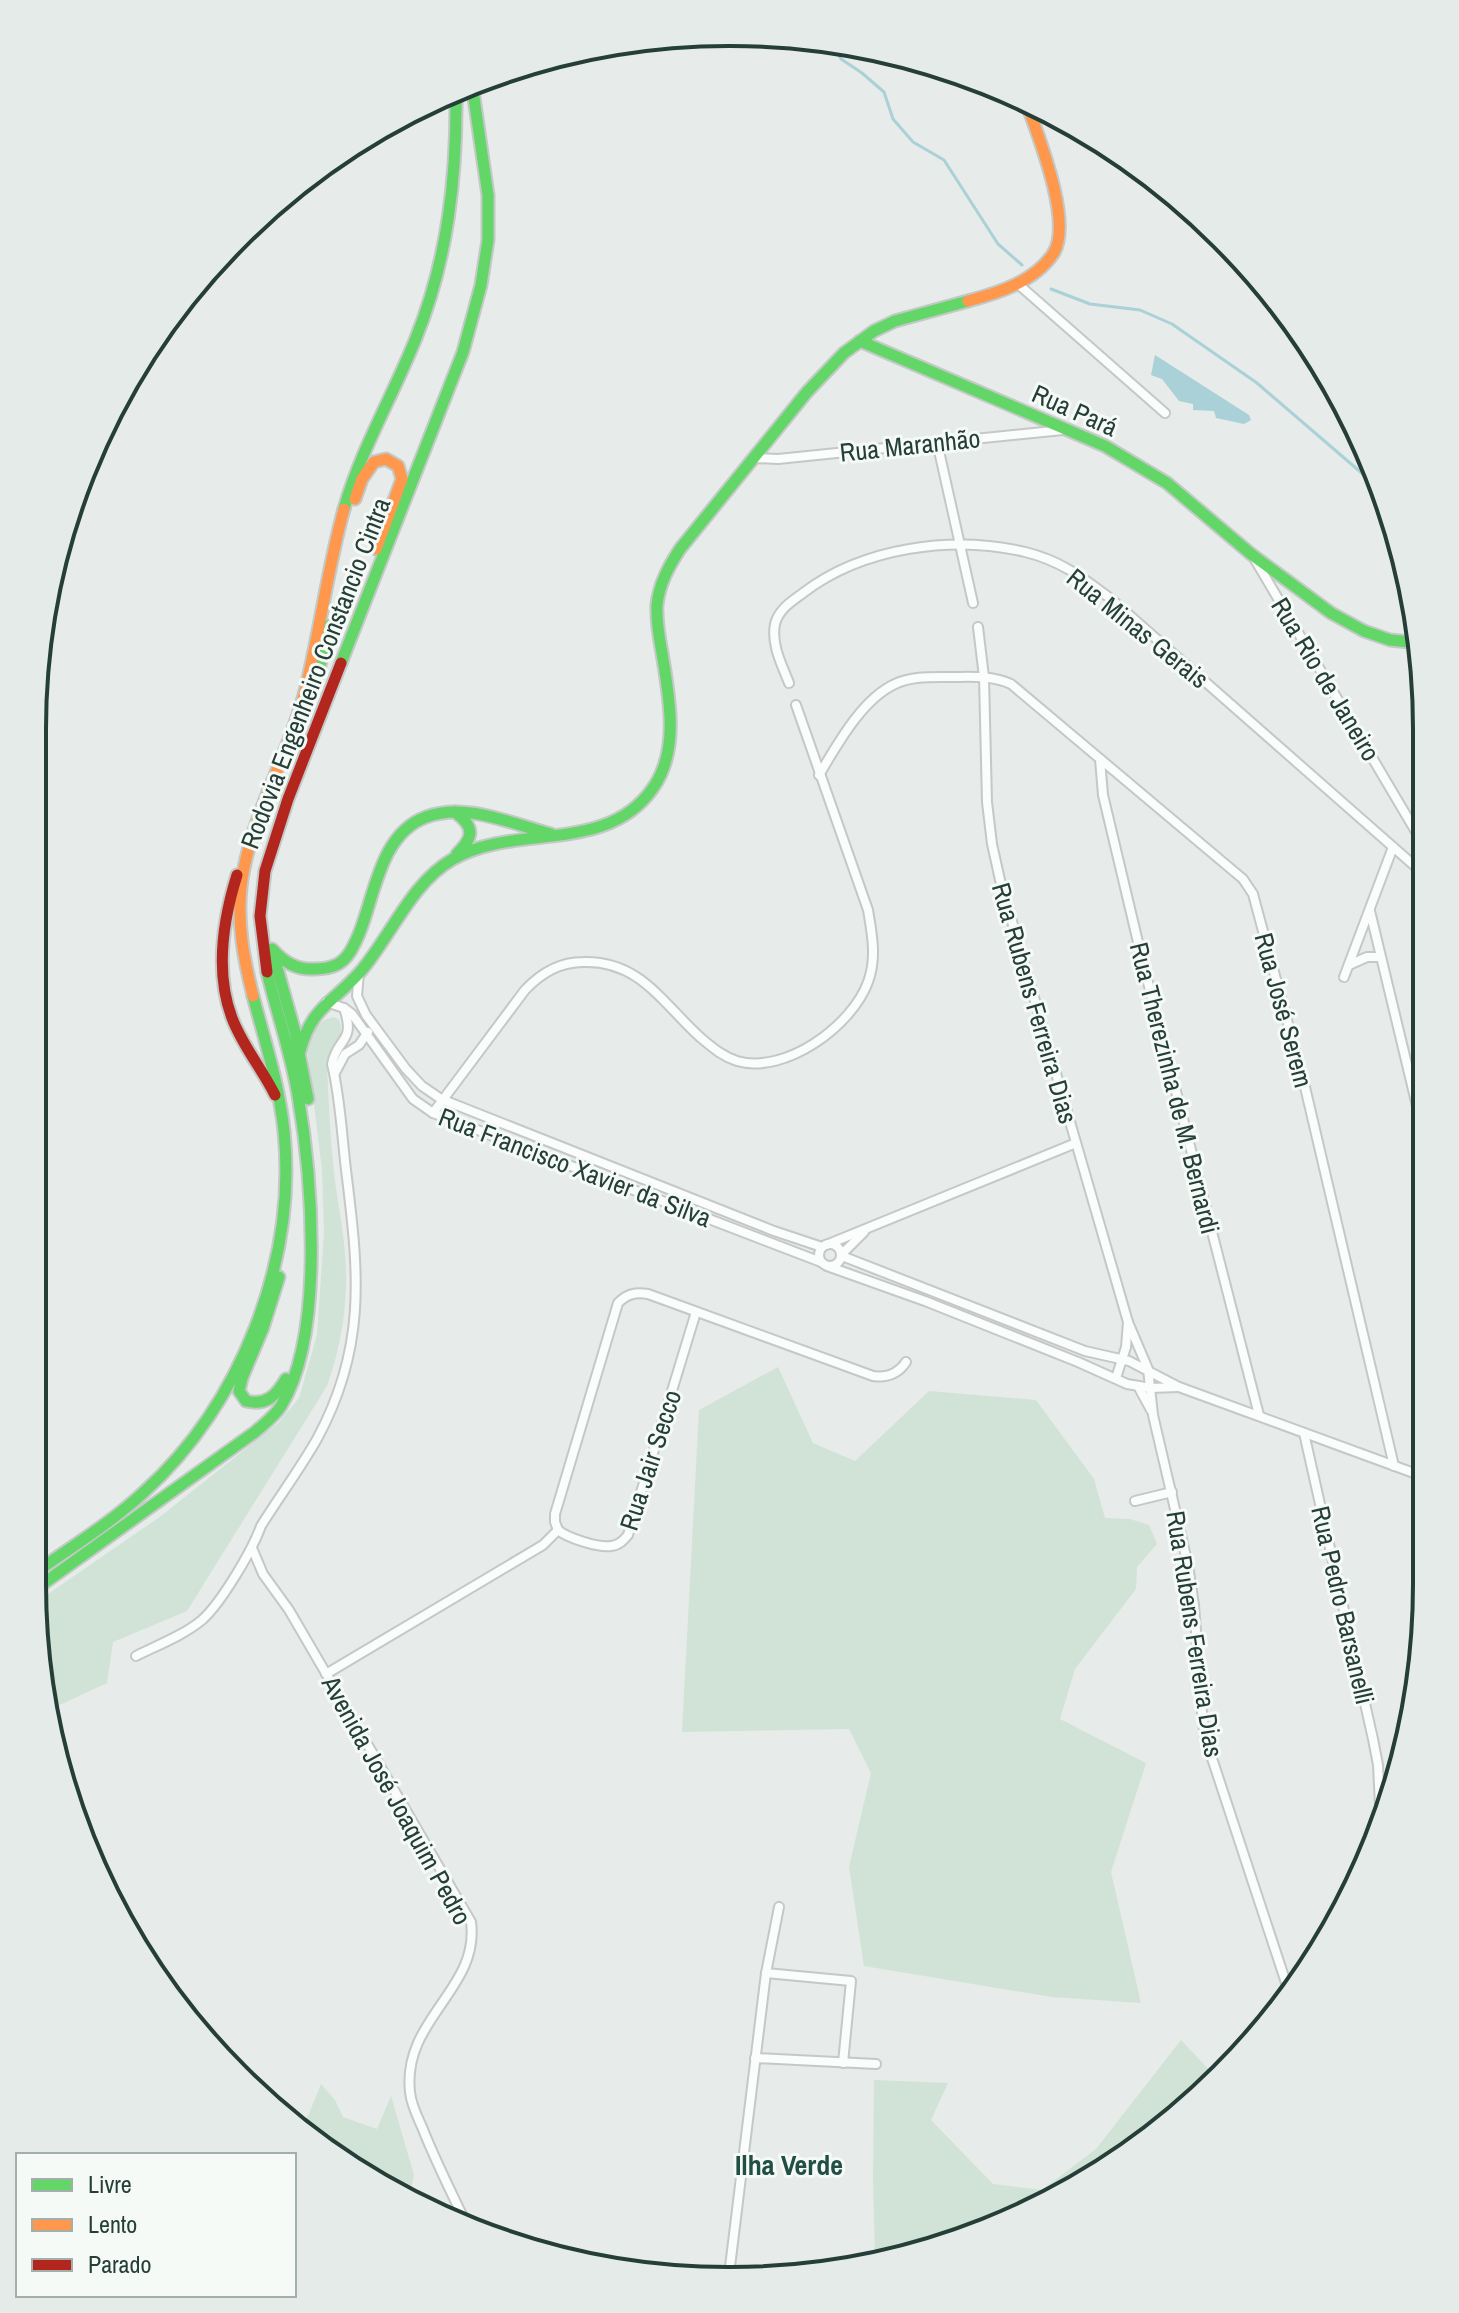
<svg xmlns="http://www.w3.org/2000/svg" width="1459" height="2313" font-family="'Archivo Narrow',sans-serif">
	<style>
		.green { fill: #d1e3d6 }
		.water { fill: #aad1d7 }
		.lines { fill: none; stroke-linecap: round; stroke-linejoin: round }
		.stream { stroke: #aad1d7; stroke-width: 3 }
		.street-casing { stroke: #c4c8c6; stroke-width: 12 }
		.fast-casing { stroke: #c3c9c6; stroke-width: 15 }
		.slow-casing { stroke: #c3c9c6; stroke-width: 15 }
		.jam-casing { stroke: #c3c9c6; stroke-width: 15 }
		.street { stroke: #fbfcfc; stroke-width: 8 }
		.fast { stroke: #63d668; stroke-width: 11 }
		.slow { stroke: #ff974d; stroke-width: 11 }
		.jam { stroke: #b3261e; stroke-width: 11 }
		.labels { text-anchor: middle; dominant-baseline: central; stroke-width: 6; stroke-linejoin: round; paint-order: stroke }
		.street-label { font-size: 26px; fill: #253e37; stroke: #f5faf7 }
		.neighbourhood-label { font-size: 28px; font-weight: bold; fill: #224f44; stroke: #f5faf7 }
		.rim { fill: none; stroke: #253e37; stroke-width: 4 }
	</style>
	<rect width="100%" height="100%" fill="#e7ebe9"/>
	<!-- green -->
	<g class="green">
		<path d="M334,1017L339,1020C345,1035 336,1040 330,1054C329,1058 328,1063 327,1068C329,1103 330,1138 334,1173C337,1200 343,1226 345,1253C349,1298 342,1344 327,1386L187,1611L113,1642L107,1683L53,1708L35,1603L161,1516L278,1423L299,1398L317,1335L324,1232L322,1170L307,1047L316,1028L324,1020Z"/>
		<path d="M778,1367L813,1443L855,1461L929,1391L1036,1400L1094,1479L1105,1518L1130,1519L1149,1525L1157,1544L1137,1567L1136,1589L1075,1669L1060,1719L1146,1763L1111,1872L1141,2003L1052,1997L864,1966L849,1867L871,1773L849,1729L682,1732L699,1410Z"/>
		<path d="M1181,2040L1213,2074L1117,2164L910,2257L868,2261L875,2255L873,2180L874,2080L948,2083L931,2120L993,2184L1042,2190L1096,2149Z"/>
		<path d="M321,2084L335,2100L343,2117L377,2129L391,2096L414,2175L411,2190L408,2192L305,2137L299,2130L308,2116Z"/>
	</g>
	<!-- water -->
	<path class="water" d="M1155,355L1249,415L1251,420L1244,424L1216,418L1214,411L1193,410V404L1179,401L1162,379L1151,375Z"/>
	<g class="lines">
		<!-- stream -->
		<g class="stream">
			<path d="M831,43L841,59L862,73L884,92L893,119L913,142L944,160L998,244L1022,265"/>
			<path d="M1051,289L1090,304L1140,310L1172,324L1257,383L1364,475L1384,498"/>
		</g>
		<defs>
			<g id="street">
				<path d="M1018,284L1165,413"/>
				<path d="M937,442L973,603"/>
				<path d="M754,458L778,459L1063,430"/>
				<path d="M1254,558L1425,847"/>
				<path d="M978,627L984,677L987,802L992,844L1000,880L1128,1322L1148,1369L1153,1415L1188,1565L1194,1605L1202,1713L1205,1737L1290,1995"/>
				<path d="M789,683C782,665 771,645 775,624C779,609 791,602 803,593C863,547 953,535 1025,552C1059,560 1084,578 1111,599L1425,875"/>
				<path d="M1100,759L1103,795L1142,959L1259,1415"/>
				<path d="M819,775C837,745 862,699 895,684C912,676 931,677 950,677C971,677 991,675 1011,684L1243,879L1253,894L1305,1087L1394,1466"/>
				<path d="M1370,911L1423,1131"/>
				<path d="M1349,965L1367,957H1380"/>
				<path d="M359,973L357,996L366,1015L406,1069L422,1086L441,1099L774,1231L822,1247"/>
				<path d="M1344,977L1393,847"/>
				<path d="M326,1002L344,1008L352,1014L413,1099L433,1113L821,1262"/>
				<path d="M335,1073L345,1054L359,1045L368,1032"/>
				<path d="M433,1113L525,990C541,973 560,962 583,962C640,960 663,1004 701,1038C713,1048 722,1056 737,1061C785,1075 852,1026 868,982C877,958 872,934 868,910L796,705"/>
				<circle cx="830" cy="1255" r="11"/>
				<path d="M826,1245L1076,1143"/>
				<path d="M842,1254L864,1232"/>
				<path d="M842,1256L1085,1351L1129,1361L1179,1387L1422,1476"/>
				<path d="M827,1266L925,1301L1078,1362L1127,1384L1151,1388L1178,1387"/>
				<path d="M1116,1378L1126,1347L1128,1322"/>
				<path d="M1138,1386L1151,1410"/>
				<path d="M1304,1433L1373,1739L1378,1765L1381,1826"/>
				<path d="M1135,1501L1172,1492"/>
				<path d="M558,1530L555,1522V1514L618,1303C627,1294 635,1292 648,1294L873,1376C887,1378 898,1374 906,1362"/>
				<path d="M558,1530C567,1538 599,1548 611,1546C619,1545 623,1541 628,1535L696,1312"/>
				<path d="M252,1548L263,1574L289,1610L471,1922C480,1989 402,2019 410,2092C411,2104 417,2116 422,2127C435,2160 451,2192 466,2223"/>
				<path d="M136,1656C158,1645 184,1635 202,1620C221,1603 252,1551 261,1526C279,1497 300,1469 317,1439C366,1349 359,1275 347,1178C342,1140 341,1101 332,1064C337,1037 356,1043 344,1008"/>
				<path d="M326,1674L543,1545L558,1530"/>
				<path d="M766,1973L851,1981L843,2063"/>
				<path d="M755,2058L876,2064"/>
				<path d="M729,2275L766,1973L779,1907"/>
			</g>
			<g id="fast">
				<path d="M860,341L1105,446L1167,483L1251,554L1331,613L1364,631L1390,640L1419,643"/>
				<path d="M344,509C361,449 393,396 416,338C448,259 457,176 456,91"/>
				<path d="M341,663L463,352L481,285L488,240V195L472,84"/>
				<path d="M318,675L328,626"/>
				<path d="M455,812C475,827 474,837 457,854"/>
				<path d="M272,949C284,962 296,970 314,969C322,969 331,968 338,964C349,958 354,945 359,934C375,895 380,834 426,817C466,802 512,824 551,834"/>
				<path d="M272,950L295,1032L308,1099"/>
				<path d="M300,1051C311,1007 334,1002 361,971C391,936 411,883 453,859C515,823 607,855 653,788C680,750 669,696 662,653C659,637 656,621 657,605C659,584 669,566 680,549L807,392L844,353L874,331L895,321L968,301"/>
				<path d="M279,1277L263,1328L242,1378L239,1391L246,1401C266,1406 276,1396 286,1379"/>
				<path d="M32,1575C69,1548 110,1524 144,1492C241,1404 297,1262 284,1131C279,1085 265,1041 253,996"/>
				<path d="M33,1591L255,1432C264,1424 275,1416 281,1406C325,1334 312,1177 298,1095C291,1053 277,1013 267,972"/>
			</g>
			<g id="slow">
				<path d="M968,301C998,293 1034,282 1053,254C1074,223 1037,133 1025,99"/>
				<path d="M355,499L362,479L374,462L386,459L398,466L402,479L376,549"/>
				<path d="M253,996C244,960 237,924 241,887C249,819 287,759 304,695C320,633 327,570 344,509"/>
			</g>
			<g id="jam">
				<path d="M237,875C223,920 215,973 232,1018C242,1045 262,1069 275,1095"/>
				<path d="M267,972L260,916L265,871L288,799L341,663"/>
			</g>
		</defs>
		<!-- street casing -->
		<use href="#street" class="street-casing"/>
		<!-- fast casing -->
		<use href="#fast" class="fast-casing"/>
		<!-- slow casing -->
		<use href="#slow" class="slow-casing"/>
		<!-- jam casing -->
		<use href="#jam" class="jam-casing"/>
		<!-- street -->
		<use href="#street" class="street"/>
		<!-- fast -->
		<use href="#fast" class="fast"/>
		<!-- slow -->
		<use href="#slow" class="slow"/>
		<!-- jam -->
		<use href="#jam" class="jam"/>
	</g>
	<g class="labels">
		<!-- street labels -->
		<g class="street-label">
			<text transform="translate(1075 410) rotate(24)">Rua Pará</text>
			<text transform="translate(910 445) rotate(-6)">Rua Maranhão</text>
			<text transform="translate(1138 628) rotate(39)">Rua Minas Gerais</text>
			<text transform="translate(315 673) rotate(-69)">Rodovia Engenheiro Constancio Cintra</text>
			<text transform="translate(1326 679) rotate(59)">Rua Rio de Janeiro</text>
			<text transform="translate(1035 1003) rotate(74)">Rua Rubens Ferreira Dias</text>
			<text transform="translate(1284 1010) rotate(75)">Rua José Serem</text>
			<text transform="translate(1175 1088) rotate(76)">Rua Therezinha de M. Bernardi</text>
			<text transform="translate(575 1167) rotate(21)">Rua Francisco Xavier da Silva</text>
			<text transform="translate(650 1460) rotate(-72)">Rua Jair Secco</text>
			<text transform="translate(1343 1605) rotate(77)">Rua Pedro Barsanelli</text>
			<text transform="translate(1195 1634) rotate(81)">Rua Rubens Ferreira Dias</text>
			<text transform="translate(397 1800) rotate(61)">Avenida José Joaquim Pedro</text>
		</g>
		<!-- neighbourhood labels -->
		<g class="neighbourhood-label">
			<text x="789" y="2165">Ilha Verde</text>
		</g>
	</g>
	<!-- crop -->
	<path d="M0 0H1459V2313H0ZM729 46H730A683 683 0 0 1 1413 729V1584A683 683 0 0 1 730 2267H729A683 683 0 0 1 46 1584V729A683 683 0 0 1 729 46Z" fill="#e4ebe8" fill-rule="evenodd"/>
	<path class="rim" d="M729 46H730A683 683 0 0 1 1413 729V1584A683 683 0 0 1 730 2267H729A683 683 0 0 1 46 1584V729A683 683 0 0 1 729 46Z"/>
	<!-- legend -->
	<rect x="16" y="2153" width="280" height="144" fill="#f5faf7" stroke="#a2afaa" stroke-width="2"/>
	<rect x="32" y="2179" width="40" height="12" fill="#63d668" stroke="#a2afaa" stroke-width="2"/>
	<text x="88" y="2193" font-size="24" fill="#253e37">Livre</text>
	<rect x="32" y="2219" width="40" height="12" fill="#ff974d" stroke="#a2afaa" stroke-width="2"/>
	<text x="88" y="2233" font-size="24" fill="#253e37">Lento</text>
	<rect x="32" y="2259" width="40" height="12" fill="#b3261e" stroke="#a2afaa" stroke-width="2"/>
	<text x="88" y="2273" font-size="24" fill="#253e37">Parado</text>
</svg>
